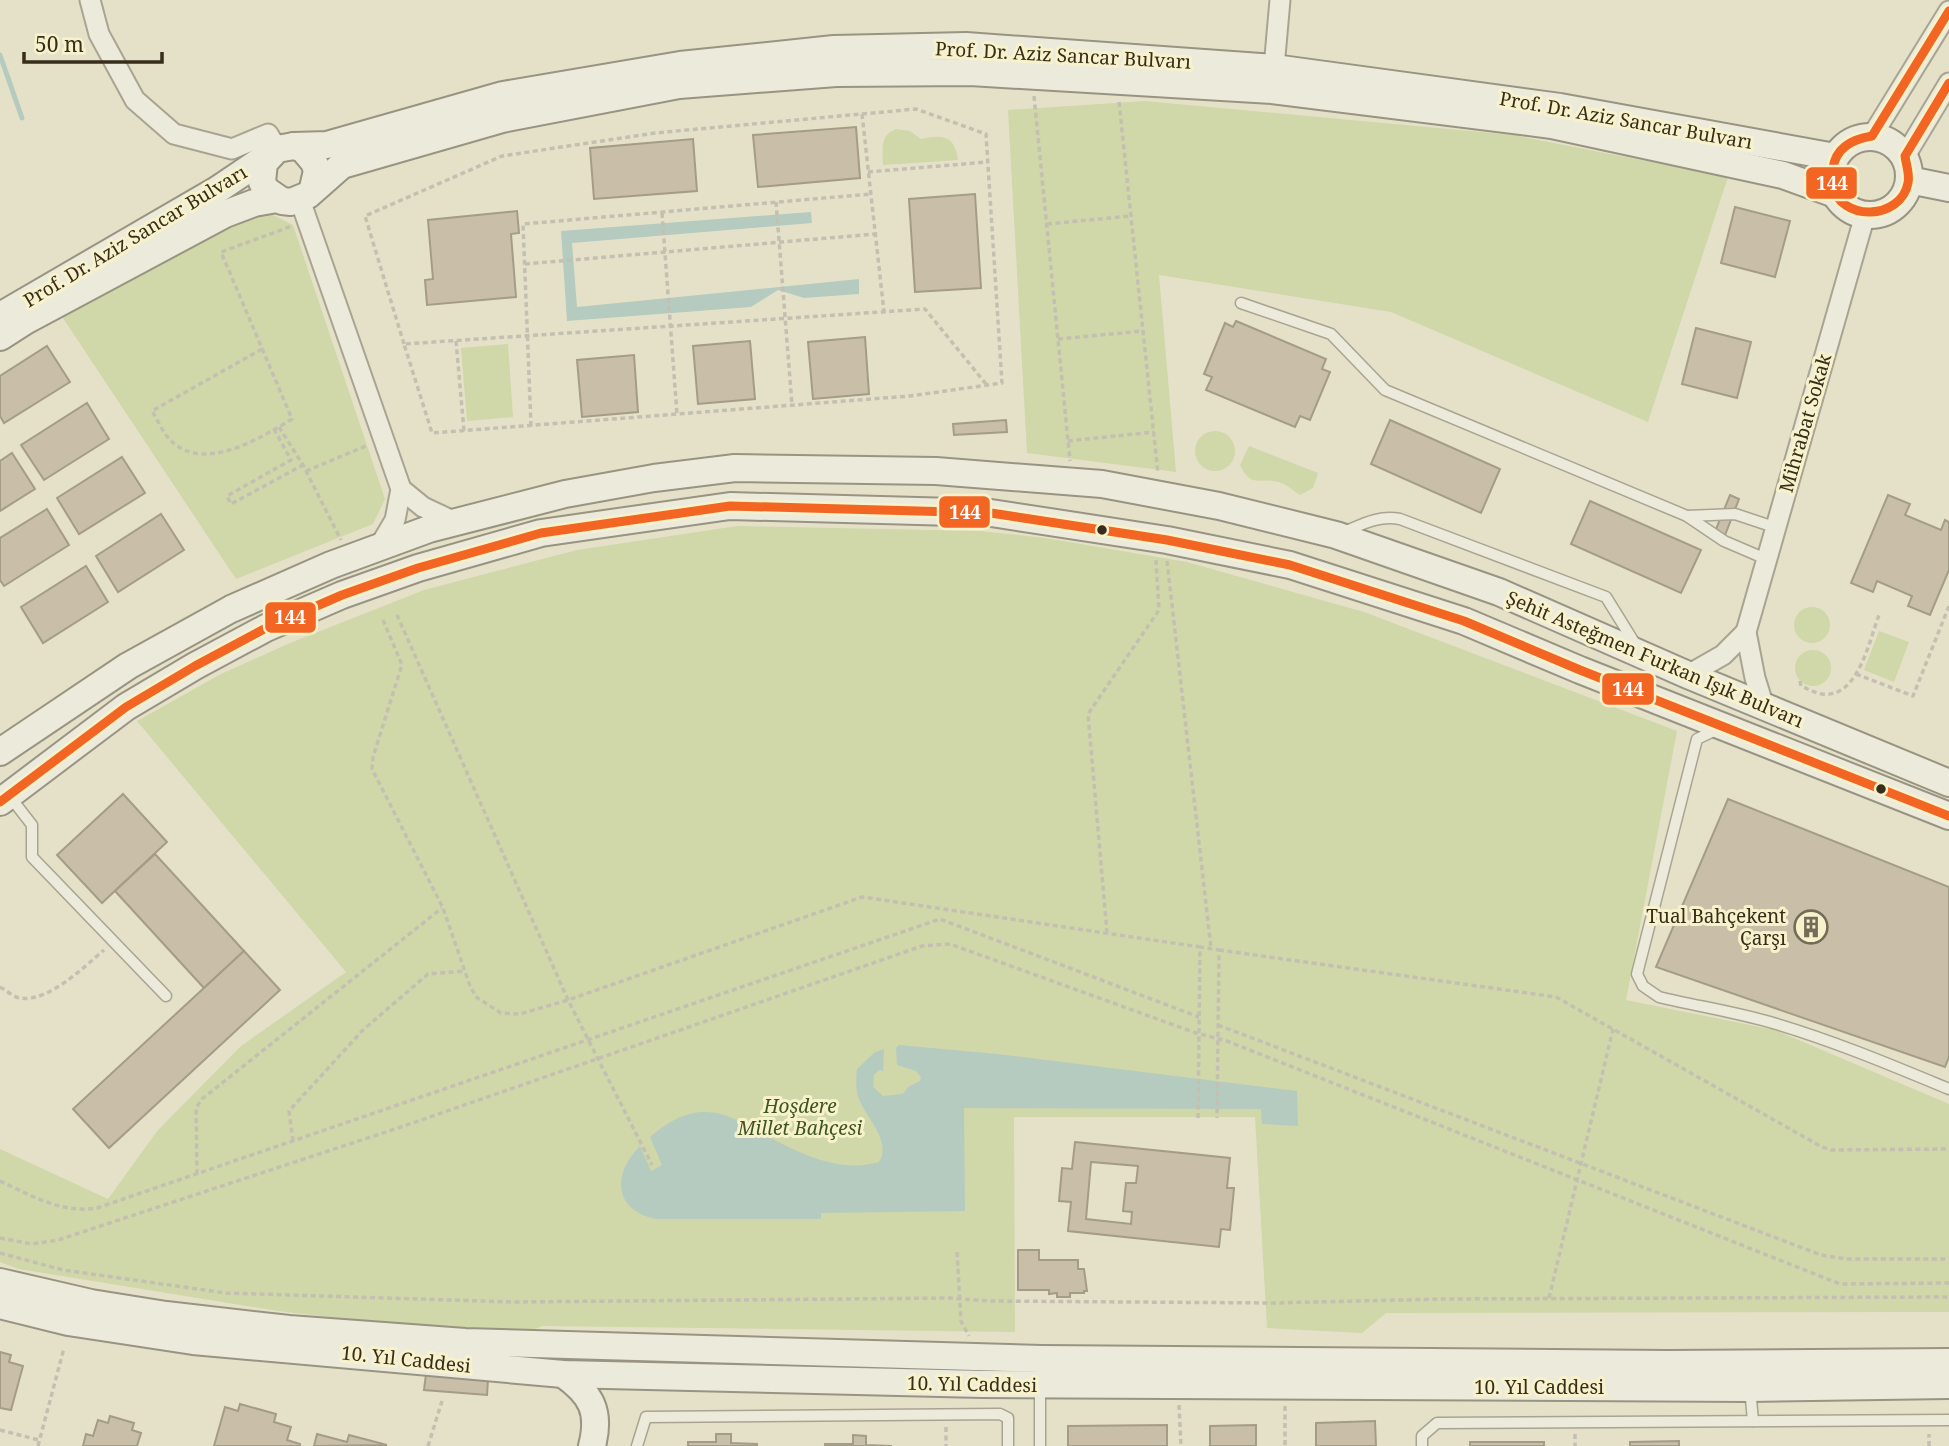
<svg xmlns="http://www.w3.org/2000/svg" width="1949" height="1446" font-family="'Noto Serif',serif">
	<style>
		.green { fill: #d0d7a9 }
		.water { fill: #b5cbc0 }
		.lines { fill: none; stroke-linecap: round; stroke-linejoin: round }
		.stream { stroke: #b5cbc0; stroke-width: 5 }
		.building { fill: #c9bfa9; stroke: #a59c88; stroke-width: 2; fill-rule: evenodd }
		.lane-casing { stroke: #a9a492; stroke-width: 13 }
		.street-casing { stroke: #a9a492; stroke-width: 23 }
		.secondary-casing { stroke: #999382; stroke-width: 30 }
		.path { stroke: #c4c0b1; stroke-width: 3.5; stroke-dasharray: 5 3.5; stroke-linecap: butt }
		.lane { stroke: #eceada; stroke-width: 10 }
		.street { stroke: #eceada; stroke-width: 19 }
		.secondary { stroke: #eceada; stroke-width: 26 }
		.bus-1-casing { stroke: #f8f2cc; stroke-width: 14 }
		.bus-1 { stroke: #f26522; stroke-width: 9 }
		.bus-dot { fill: #372d1a; stroke: #f8f2cc; stroke-width: 2.5 }
		.labels { text-anchor: middle; dominant-baseline: central; stroke-width: 6; stroke-linejoin: round; paint-order: stroke }
		.street-label { font-size: 19px; fill: #372d1a; stroke: #f8f2cc }
		.poi-label { font-size: 19px; fill: #372d1a; stroke: #f8f2cc; text-anchor: end }
		.park-label { font-size: 19px; font-style: italic; fill: #3f5520; stroke: #f8f2cc }
		.line-badge { stroke: #f8f2cc; stroke-width: 2.5 }
		.badge-label { font-size: 19px; text-anchor: middle; font-weight: bold; fill: #fff }
	</style>
	<rect width="100%" height="100%" fill="#e5e1c8"/>
	<!-- green -->
	<g class="green">
		<path d="M1145,101L1513,135L1728,177L1648,422L1391,312L1159,275L1176,472L1027,453L1008,110Z"/>
		<path d="M896,129L910,131L921,139C943,134 955,136 958,160L883,165C883,149 879,136 896,129Z"/>
		<path d="M263,210L293,225L385,499L373,524L236,579L61,315Z"/>
		<path d="M508,344L513,417L467,421L461,348Z"/>
		<circle cx="1215" cy="451" r="20"/>
		<path d="M1249,446L1318,473L1313,488L1300,495C1294,491 1286,484 1279,482C1259,477 1252,489 1240,465Z"/>
		<path d="M737,526L981,531L1045,538L1187,562L1364,612L1677,731L1626,1000L1775,1030L1949,1104V1312L1386,1313L1362,1333L1267,1328L1255,1117H1014L1015,1332L542,1326L513,1339L278,1311L19,1269L0,1262V1149L108,1199L158,1130L241,1046L346,972L137,721L219,675L290,643L424,590L577,550Z"/>
		<circle cx="1812" cy="625" r="18"/>
		<path d="M1879,631L1909,642L1894,682L1864,670Z"/>
		<circle cx="1813" cy="668" r="18"/>
	</g>
	<!-- water -->
	<g class="water">
		<path d="M811,212L812,223L572,243L577,307L859,279V294L804,298L778,290L751,307L567,321L561,231Z"/>
		<path d="M899,1045L997,1054L1297,1091L1298,1126L1262,1124L1261,1109L964,1108L965,1211L821,1213V1219H656C613,1210 612,1174 640,1146L651,1171L662,1165L650,1137C665,1124 682,1113 702,1112C725,1111 743,1123 762,1133C796,1152 839,1174 879,1162C893,1139 862,1115 857,1093C856,1085 856,1077 857,1069L874,1053L884,1049L883,1071L879,1070L874,1075L873,1087L883,1096L903,1094L908,1087L920,1081L921,1077L916,1071L897,1065L896,1048Z"/>
	</g>
	<g class="lines">
		<!-- stream -->
		<path class="stream" d="M0,55L22,118"/>
	</g>
	<!-- building -->
	<g class="building">
		<path d="M856,127L860,178L758,187L753,135Z"/>
		<path d="M693,139L697,191L594,199L590,148Z"/>
		<path d="M975,194L981,288L915,292L909,199Z"/>
		<path d="M1735,207L1790,221L1775,277L1721,263Z"/>
		<path d="M517,211L519,233L511,234L516,297L427,305L425,280L433,279L428,220Z"/>
		<path d="M1236,321L1326,359L1322,369L1330,372L1310,420L1300,416L1295,427L1206,390L1212,377L1204,374L1225,323L1233,327Z"/>
		<path d="M1696,328L1751,342L1737,398L1682,384Z"/>
		<path d="M865,337L869,394L813,399L808,342Z"/>
		<path d="M750,341L755,399L698,404L693,346Z"/>
		<path d="M47,346L70,382L4,423L0,416V376Z"/>
		<path d="M634,355L638,412L582,417L577,360Z"/>
		<path d="M87,403L109,439L44,480L21,445Z"/>
		<path d="M1006,420L1007,432L954,435L953,424Z"/>
		<path d="M1390,420L1500,469L1481,513L1371,464Z"/>
		<path d="M12,453L35,489L0,511V461Z"/>
		<path d="M122,457L145,493L79,534L57,498Z"/>
		<path d="M1730,495L1739,499L1722,543L1712,539Z"/>
		<path d="M1888,495L1910,504L1905,515L1941,530L1945,520L1949,522V570L1930,615L1908,606L1912,596L1877,581L1873,592L1851,583Z"/>
		<path d="M1590,501L1701,550L1681,593L1571,544Z"/>
		<path d="M47,509L69,545L4,586L0,580V538Z"/>
		<path d="M161,514L184,550L118,592L96,556Z"/>
		<path d="M86,566L108,602L43,643L21,607Z"/>
		<path d="M123,794L167,842L102,903L57,855Z"/>
		<path d="M1728,799L1949,887V1057L1945,1067L1656,967Z"/>
		<path d="M155,854L244,951L204,988L115,891Z"/>
		<path d="M244,951L280,990L109,1148L73,1109Z"/>
		<path d="M1075,1142L1230,1158L1227,1188H1234L1230,1230L1221,1229L1219,1247L1068,1231L1071,1202L1059,1201L1062,1168L1072,1169ZM1091,1162L1138,1166L1136,1183H1126L1123,1211L1132,1212L1131,1224L1086,1219Z"/>
		<path d="M1018,1250H1039V1260H1078V1269H1084L1087,1291H1084V1293H1070V1297H1057V1293L1049,1294V1290H1018Z"/>
		<path d="M0,1352L11,1355L9,1362L23,1366L11,1410L0,1408Z"/>
		<path d="M426,1374L488,1379L487,1395L424,1390Z"/>
		<path d="M240,1404L276,1414L274,1422L291,1427L287,1440L300,1444V1446H214L225,1407L238,1411Z"/>
		<path d="M110,1416L134,1423L132,1430L141,1433L137,1446H83L86,1434L93,1436L98,1420L108,1423Z"/>
		<path d="M1375,1421L1376,1446H1316V1423Z"/>
		<path d="M1167,1425V1446H1068V1426Z"/>
		<path d="M1256,1425V1446H1210V1426Z"/>
		<path d="M317,1434L347,1442L349,1435L387,1445L314,1446Z"/>
		<path d="M716,1434H731V1443L757,1444V1446H688V1442H716Z"/>
		<path d="M853,1435L866,1436V1445L892,1446H825V1444H853Z"/>
		<path d="M1679,1441V1446H1630V1442Z"/>
		<rect x="1470" y="1442" width="74" height="4"/>
	</g>
	<g class="lines">
		<defs>
			<g id="lane">
				<path d="M1241,303L1331,334L1385,390L1687,516L1724,541L1766,559"/>
				<path d="M1687,516L1735,514L1774,527"/>
				<path d="M1344,532C1363,524 1379,515 1400,519L1606,597L1637,647"/>
				<path d="M1718,729L1697,739L1637,974L1643,986L1659,997C1696,1006 1736,1012 1773,1023C1834,1041 1891,1065 1949,1089"/>
				<path d="M11,798L32,825V857L166,996"/>
				<path d="M1040,1387V1446"/>
				<path d="M1750,1388L1753,1421"/>
				<path d="M637,1446L646,1417L1000,1414L1008,1418V1446"/>
				<path d="M1422,1446V1436L1437,1423L1949,1420"/>
			</g>
			<g id="street">
				<path d="M90,0L99,34L135,100L174,134L232,149L268,134L277,149"/>
				<path d="M1273,79L1280,0"/>
				<path d="M1872,136L1949,11"/>
				<path d="M1905,156L1949,83"/>
				<path d="M300,200L401,489"/>
				<path d="M379,547L395,520L401,489L423,507L455,522"/>
				<path d="M1688,675L1723,655L1746,632"/>
				<path d="M1764,707L1755,678L1746,632L1865,215"/>
			</g>
			<g id="secondary">
				<circle cx="1870" cy="176" r="39"/>
				<path d="M294,146L327,145L503,95L680,65L834,49L966,46L1274,68L1560,107L1835,157"/>
				<path d="M1909,180L1949,188"/>
				<path d="M313,188L317,171L314,162L303,149L294,146L277,149L264,163L262,182L266,190L282,201L291,202L308,195L342,165L502,119L679,85L836,73L970,72L1272,90L1552,125L1783,175L1835,194"/>
				<path d="M0,316L217,190L269,155"/>
				<path d="M0,337L25,321L225,214L254,203L277,199"/>
				<path d="M0,752L128,666L231,609L331,565L429,529L565,494L654,478L735,468L936,471L1102,484L1219,506L1336,535L1499,592L1688,675L1949,783"/>
				<path d="M0,802L126,707L195,666L266,628L342,595L418,568L541,533L730,506L991,513L1167,540L1290,565L1464,621L1580,670L1949,816"/>
				<path d="M0,1282L91,1303L166,1315L289,1329L465,1342L1042,1359L1667,1364L1949,1362"/>
				<path d="M0,1305L68,1322L193,1341L563,1374L982,1384L1750,1388L1949,1385"/>
				<path d="M563,1374C591,1394 601,1411 592,1446"/>
			</g>
		</defs>
		<!-- lane casing -->
		<use href="#lane" class="lane-casing"/>
		<!-- street casing -->
		<use href="#street" class="street-casing"/>
		<!-- secondary casing -->
		<use href="#secondary" class="secondary-casing"/>
		<!-- path -->
		<g class="path">
			<path d="M1034,96L1070,461"/>
			<path d="M1119,102L1158,474"/>
			<path d="M862,114L884,312"/>
			<path d="M868,172L987,162"/>
			<path d="M776,202L792,405"/>
			<path d="M662,213L677,414"/>
			<path d="M1047,224L1131,216"/>
			<path d="M525,264L875,234"/>
			<path d="M1058,339L1143,331"/>
			<path d="M456,341L464,431"/>
			<path d="M404,344L365,216L502,156L655,133L916,109L986,134L1002,383L910,396L432,433L404,344L925,309L986,384"/>
			<path d="M262,349L152,411C157,419 161,428 166,435C198,477 259,439 292,419L221,252L292,226"/>
			<path d="M531,426L523,224L871,194"/>
			<path d="M279,427L303,465L341,540"/>
			<path d="M274,429L291,460L227,496L231,504L303,465"/>
			<path d="M1068,441L1154,432"/>
			<path d="M306,471L366,446"/>
			<path d="M1167,561L1211,948"/>
			<path d="M397,615L568,1000L652,1165"/>
			<path d="M383,620L402,665L373,757L372,769L443,908L470,986L476,997L501,1013L520,1014L568,1000L862,897L1200,947"/>
			<path d="M1856,674L1913,696L1949,606"/>
			<path d="M1800,681L1801,686C1808,689 1815,693 1822,694C1858,699 1869,641 1879,615"/>
			<path d="M1107,933L1088,714L1159,610L1156,560"/>
			<path d="M1219,950L1556,997L1822,1147L1831,1150L1949,1149"/>
			<path d="M0,987C6,990 13,997 20,998C48,1003 85,966 104,950"/>
			<path d="M1218,1025L1821,1255L1846,1259H1949"/>
			<path d="M1198,1118L1200,947L1219,950L1217,1118"/>
			<path d="M293,1141L289,1111L363,1030L428,974L465,971"/>
			<path d="M197,1174L196,1108L202,1099L442,908"/>
			<path d="M0,1181C30,1195 62,1214 97,1208L940,919L1199,1017"/>
			<path d="M0,1238L32,1244L58,1240L401,1127L922,946L950,944L1196,1033L1227,1041L1840,1284L1949,1283"/>
			<path d="M957,1252L961,1321L969,1336"/>
			<path d="M0,1253L63,1270L226,1293L513,1302L950,1298L989,1301L1275,1303L1441,1299L1949,1297"/>
			<path d="M1549,1298L1613,1029"/>
			<path d="M1179,1405L1181,1446"/>
			<path d="M1285,1406V1446"/>
			<path d="M946,1427V1446"/>
			<path d="M0,1430L39,1440"/>
			<path d="M1575,1434V1446"/>
			<path d="M38,1446L64,1348"/>
			<path d="M428,1446L442,1401"/>
			<path d="M1929,1446V1434"/>
		</g>
		<!-- lane -->
		<use href="#lane" class="lane"/>
		<!-- street -->
		<use href="#street" class="street"/>
		<!-- secondary -->
		<use href="#secondary" class="secondary"/>
		<defs>
			<g id="bus-1">
				<path d="M1949,11L1872,136C1853,139 1836,147 1833,168C1833,173 1831,180 1832,184C1840,223 1901,220 1908,183C1910,175 1906,164 1905,156L1949,83"/>
				<path d="M0,802L126,707L195,666L266,628L342,595L418,568L541,533L730,506L991,513L1167,540L1290,565L1464,621L1580,670L1949,816"/>
			</g>
		</defs>
		<!-- bus-1 casing -->
		<use href="#bus-1" class="bus-1-casing"/>
		<!-- bus-1 -->
		<use href="#bus-1" class="bus-1"/>
	</g>
	<!-- icons -->
	<defs>
		<symbol id="building-ring" viewBox="-11 -11 22 22"><circle r="9.5" fill="#f8f2cc" stroke="#746c57" stroke-width="1.5"/><path d="M-4-6H4V6H1V3H-1V6H-4ZM-2.5-4.3h1.7v1.8h-1.7ZM.8-4.3h1.7v1.8H.8ZM-2.5-1h1.7V.8h-1.7ZM.8-1h1.7V.8H.8Z" fill="#746c57"/></symbol>
	</defs>
	<g fill-rule="evenodd">
		<use href="#building-ring" x="1792" y="908" width="38" height="38"/>
	</g>
	<!-- markers -->
	<g class="bus-dot">
		<circle cx="1102" cy="530" r="6"/>
		<circle cx="1881" cy="789" r="6"/>
	</g>
	<g class="labels">
		<!-- street labels -->
		<g class="street-label">
			<text transform="translate(1063 55) rotate(3)">Prof. Dr. Aziz Sancar Bulvarı</text>
			<text transform="translate(1626 120) rotate(10)">Prof. Dr. Aziz Sancar Bulvarı</text>
			<text transform="translate(135 236) rotate(-31)">Prof. Dr. Aziz Sancar Bulvarı</text>
			<text transform="translate(1805 423) rotate(-74)">Mihrabat Sokak</text>
			<text transform="translate(1655 659) rotate(23)">Şehit Asteğmen Furkan Işık Bulvarı</text>
			<text transform="translate(406 1359) rotate(6)">10. Yıl Caddesi</text>
			<text transform="translate(972 1384) rotate(1)">10. Yıl Caddesi</text>
			<text x="1539" y="1387">10. Yıl Caddesi</text>
		</g>
		<!-- poi labels -->
		<g class="poi-label">
			<text x="1786" y="916">Tual Bahçekent<tspan x="1786" dy="22">Çarşı</tspan></text>
		</g>
		<!-- park labels -->
		<g class="park-label">
			<text x="800" y="1106">Hoşdere<tspan x="800" dy="22">Millet Bahçesi</tspan></text>
		</g>
	</g>
	<g class="line-badge">
		<rect x="1805" y="166" width="53" height="34" rx="7" fill="#f26522"/>
		<rect x="938" y="495" width="53" height="34" rx="7" fill="#f26522"/>
		<rect x="264" y="601" width="53" height="33" rx="7" fill="#f26522"/>
		<rect x="1601" y="672" width="54" height="34" rx="7" fill="#f26522"/>
	</g>
	<g class="badge-label">
		<text x="1832" y="190">144</text>
		<text x="965" y="519">144</text>
		<text x="290" y="624">144</text>
		<text x="1628" y="696">144</text>
	</g>
	<!-- scale -->
	<path d="M24 52v10h138v-10" fill="none" stroke="#372d1a" stroke-width="3.5"/>
	<text x="35" y="52" font-size="21" fill="#372d1a" stroke="#f8f2cc" stroke-width="5" paint-order="stroke">50 m</text>
</svg>
